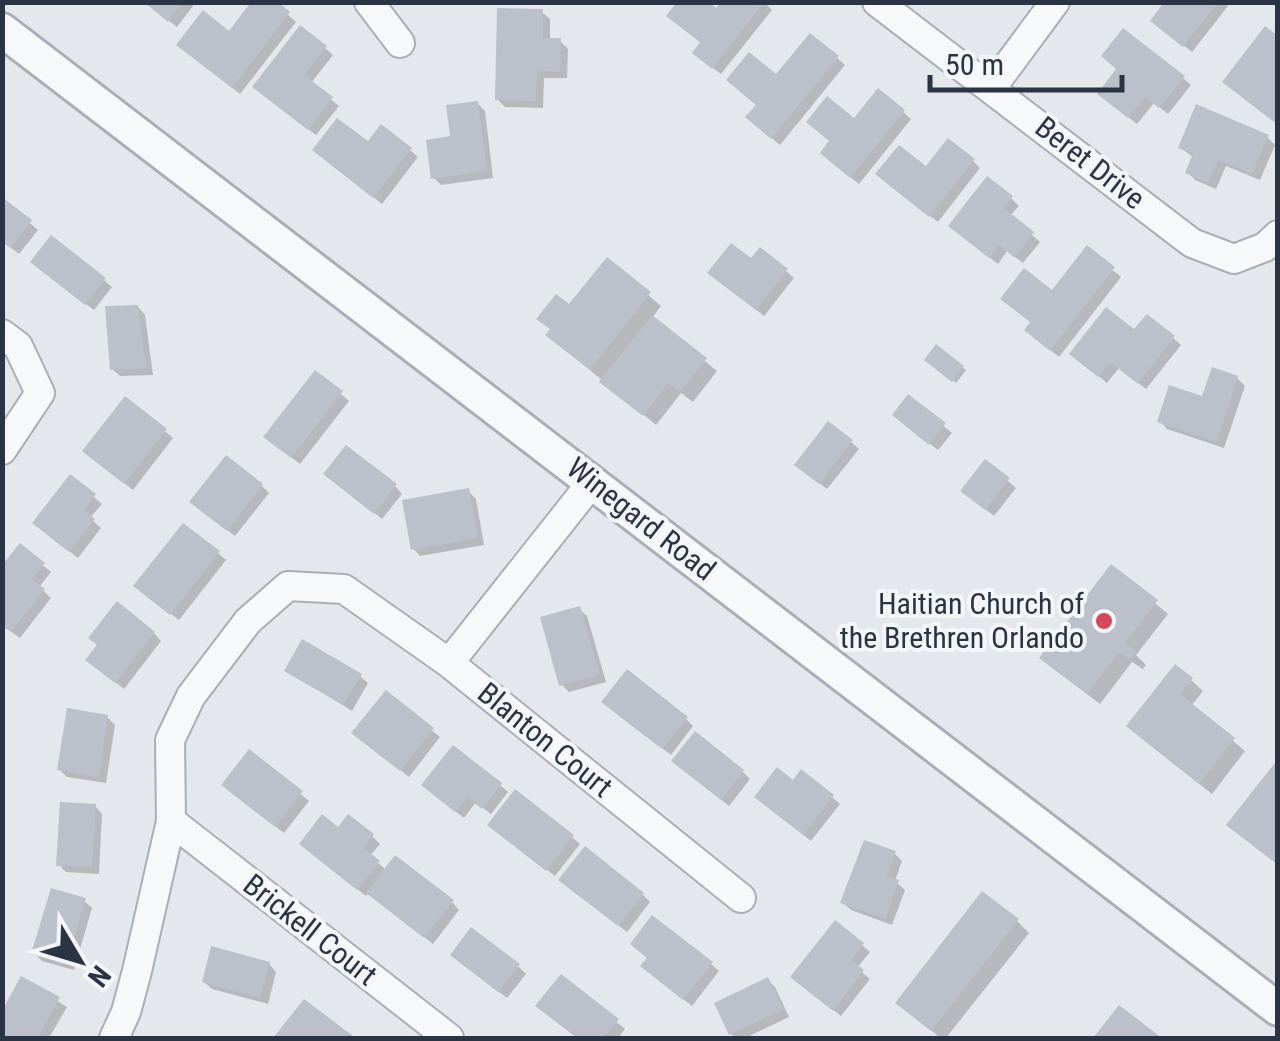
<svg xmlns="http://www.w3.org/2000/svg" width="1280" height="1041" viewBox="0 0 1280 1041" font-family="'Roboto Condensed',sans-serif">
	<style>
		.shadow { fill: #0003 }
		.building { fill: #bbc0ca }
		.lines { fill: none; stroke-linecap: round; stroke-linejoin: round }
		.minor-casing { stroke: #a9aeb7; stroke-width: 32 }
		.tertiary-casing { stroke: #a9aeb7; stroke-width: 38 }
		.minor { stroke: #f7f8fa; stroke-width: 28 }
		.tertiary { stroke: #f7f8fa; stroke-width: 32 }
		.poi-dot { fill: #d1495b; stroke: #f4f6f9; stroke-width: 4 }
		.labels { text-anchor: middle; stroke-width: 8; stroke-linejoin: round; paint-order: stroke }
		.street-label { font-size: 30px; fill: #2b3445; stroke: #f4f6f9 }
		.poi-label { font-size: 30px; fill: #2b3445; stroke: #f4f6f9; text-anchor: end }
	</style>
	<rect width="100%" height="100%" fill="#e4e7ec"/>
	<path class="shadow" d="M145 2H196L177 27Z
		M274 2 296 22 240 94 187 52 230 34Z
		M724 2H764L772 10 721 74 702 60 717 12Z
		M1167 2H1225L1228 6 1192 52 1161 28Z
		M542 12 550 19V41H560L568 49 567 78H544L543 108 505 107 497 99Z
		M325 48 333 55 311 83 339 106 316 135 263 94Z
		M837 58 845 65 780 145 756 125 777 78Z
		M1183 78 1191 85 1168 114 1154 103 1137 124 1108 101Z
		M879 91 911 119 859 184 830 161Z
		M477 103 485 111 493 178 441 185 433 177 453 139Z
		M1267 137 1275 145 1260 180 1226 166 1216 189 1195 180 1188 172 1194 158 1181 148Z
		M368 145 410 150 418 157 382 204 322 157Z
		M973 161 980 168 938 222 886 182Z
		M1011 198 1019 206 1010 216 1040 242 1023 263 1007 251 998 264 958 233Z
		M2 200 38 230 19 254 2 241Z
		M1087 249 1121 277 1059 357 1035 338 1053 293Z
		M607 260 661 306 652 318 717 371 693 402 681 393 656 425 561 346 569 308Z
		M752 262 786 271 794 278 764 316 718 280Z
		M40 269 104 280 112 287 94 310Z
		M138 307 145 315 153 375 120 376 112 369Z
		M1135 333 1173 338 1181 345 1146 389 1119 368 1107 383 1080 361Z
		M937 347 966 370 956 383 927 359Z
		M316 373 349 401 300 464 274 444Z
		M1237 378 1245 386 1224 448 1167 429 1160 421Z
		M909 397 952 433 938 450 902 422Z
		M126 400 173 438 133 490 93 458Z
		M851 442 859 449 827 489 805 472Z
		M986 462 1016 488 994 516 971 498Z
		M71 477 102 504 90 518 101 528 78 558 42 530Z
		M334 481 395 486 402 494 382 519Z
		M262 486 269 493 235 536 200 509Z
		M468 491 476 499 484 545 420 556 413 548Z
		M20 547 51 572 39 587 51 598 20 638 2 625Z
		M218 553 226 560 179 620 144 594Z
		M1111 567 1168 614 1136 655 1146 665 1143 669 1132 662 1100 704 1054 669Z
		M579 609 587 616 606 682 569 692 562 685Z
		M154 633 161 641 124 689 96 667Z
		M287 670 360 676 368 683 352 711Z
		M1191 680 1203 691 1191 706 1245 751 1212 794 1141 738Z
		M386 693 440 737 409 777 362 740Z
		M612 709 686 719 693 726 671 755Z
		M107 717 115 725 106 783 67 777 60 770Z
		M249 752 309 801 284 833 231 792Z
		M682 768 743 772 750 779 729 806Z
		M793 783 832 797 840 804 811 841 765 804Z
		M500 785 508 792 491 814 476 802 464 818 432 793Z
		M95 806 102 814 99 874 66 872 59 865Z
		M339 830 372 836 380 844 370 856 386 870 452 902 459 910 433 944 369 892 366 896 309 851Z
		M498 832 572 837 580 844 555 876Z
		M894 853 902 861 895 881 905 890 892 925 851 910 843 903Z
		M569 887 643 895 650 902 627 932Z
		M84 901 92 908 74 970 42 961 34 953Z
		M1017 921 1029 933 946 1038H941L910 1014Z
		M862 945 870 952 857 968 870 979 841 1016 801 985Z
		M650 959 711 964 719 971 692 1006 651 974Z
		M460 962 518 966 526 974 507 998Z
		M269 964 276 972 268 1004 212 989 204 982Z
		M561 977 625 1029 618 1038H578L546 1013Z
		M22 979 67 1007 49 1038 2 1037V1016Z
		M768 980 775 987 789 1017 745 1038H736L731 1034Z"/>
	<path class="building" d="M144 2H183L168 22Z
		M251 2H278L290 12 232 88 176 45 203 10 229 31Z
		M677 2H709L716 8 721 2H764L712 69 692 53 700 42 666 16Z
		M1164 2H1218L1183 47 1150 21Z
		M497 8 543 9V38H561L560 72 537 71 536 101 495 100Z
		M300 25 327 46 304 75 333 97 308 130 252 87Z
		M1265 26 1278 36V125L1222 82Z
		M1123 28 1185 76 1159 108 1145 97 1128 118 1097 94 1116 69 1101 56Z
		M810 33 839 56 771 139 745 117 756 105 726 80 749 52 776 74Z
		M878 88 905 110 850 178 820 153 829 141 806 122 827 96 854 118Z
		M478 101 487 171 431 179 426 140 450 136 446 105Z
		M1196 104 1269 135 1252 174 1218 160 1208 183 1185 173 1193 154 1178 148Z
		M337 118 368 141 381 124 412 148 373 198 312 150Z
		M948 138 975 159 929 217 875 174 899 145 926 166Z
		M987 176 1013 196 1004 208 1034 232 1015 258 999 245 989 258 948 226Z
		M2 197 32 220 11 248 2 242Z
		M51 235 106 278 85 305 30 262Z
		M731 243 751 258 760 247 788 269 756 310 707 273Z
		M1087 245 1115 267 1050 351 1024 330 1030 322 1000 299 1024 268 1052 290Z
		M607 257 651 292 590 370 545 335 550 329 536 319 556 294 569 304Z
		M138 305 146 368 110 370 105 306Z
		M1106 307 1134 329 1147 314 1175 336 1138 384 1110 362 1098 377 1069 354Z
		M652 315 707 358 680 392 668 383 643 416 599 382Z
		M936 344 964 366 952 382 924 360Z
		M1212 367 1238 376 1217 442 1157 422 1169 385 1202 396Z
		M315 370 343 391 291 458 263 437Z
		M908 394 946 423 929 445 892 415Z
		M125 396 167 429 124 484 82 451Z
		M828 421 853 440 819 484 794 465Z
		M346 445 397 484 374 514 323 474Z
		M226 455 263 484 227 531 189 502Z
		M985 459 1010 478 985 510 960 491Z
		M70 474 96 494 84 510 95 519 69 552 32 523Z
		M469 488 478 538 411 550 402 500Z
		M183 523 220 551 170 615 133 586Z
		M20 543 45 563 32 579 45 589 11 632 2 626V565Z
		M1111 564 1158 600 1125 643 1136 651 1130 659 1119 652 1087 694 1039 658Z
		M117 601 155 632 115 683 85 660 97 645 88 638Z
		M580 606 600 675 559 686 540 617Z
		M302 639 362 674 343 705 284 671Z
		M1175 664 1193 678 1180 694 1235 738 1199 784 1126 726Z
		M627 669 688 717 662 749 601 702Z
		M386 690 434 728 400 771 351 733Z
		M67 708 108 715 99 777 57 770Z
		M695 731 744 770 721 800 671 761Z
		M453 745 502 783 482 809 467 797 455 812 421 785Z
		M249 749 303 791 275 827 221 785Z
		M1278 759V865L1226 825Z
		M777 767 793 780 801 769 834 795 803 835 754 797Z
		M515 789 574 835 546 871 487 825Z
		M60 802 96 804 92 867 56 866Z
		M322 814 338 827 348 814 374 834 364 848 380 861 357 890 299 844Z
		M864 840 896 851 887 876 899 880 885 919 840 903Z
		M585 846 644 893 618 926 558 880Z
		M395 855 454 900 424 938 366 893Z
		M51 888 86 898 66 964 31 954Z
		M982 891 1019 919 931 1031 895 1003Z
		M652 915 713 962 683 1000 640 966 647 958 630 944Z
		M835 920 864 943 851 960 864 970 833 1011 790 977Z
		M471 927 520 964 498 992 450 955Z
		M211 946 270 962 260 998 202 982Z
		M561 974 619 1019 604 1038H577L535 1006Z
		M21 976 60 997 38 1038 2 1036V1011Z
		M768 977 784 1009 729 1035 714 1003Z
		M304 999 353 1036 351 1038H273Z
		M1119 1005 1162 1038H1093Z"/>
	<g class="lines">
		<defs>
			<path id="minor" d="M369 2 400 43
				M877 2 1192 243 1234 259 1265 247 1278 235
				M992 87 1055 2
				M2 334 18 346 40 393 2 450
				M449 663 593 481
				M171 821 449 1038
				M114 1038 126 1012 137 971 171 821 170 740 191 696 248 621 288 586 344 589 449 663 741 898"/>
			<path id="tertiary" d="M2 30 1278 1009"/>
		</defs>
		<use href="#minor" class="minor-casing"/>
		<use href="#tertiary" class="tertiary-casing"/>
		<use href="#minor" class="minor"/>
		<use href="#tertiary" class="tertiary"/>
	</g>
	<circle class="poi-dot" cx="1104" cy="621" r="10"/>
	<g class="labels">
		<g class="street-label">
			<text transform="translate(1090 163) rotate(38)" y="10">Beret Drive</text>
			<text transform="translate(641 519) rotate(38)" y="10">Winegard Road</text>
			<text transform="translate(545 740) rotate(39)" y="10">Blanton Court</text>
			<text transform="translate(310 930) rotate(38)" y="10">Brickell Court</text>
		</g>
		<g class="poi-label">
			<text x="1084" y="614">Haitian Church of<tspan x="1084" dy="34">the Brethren Orlando</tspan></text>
		</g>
	</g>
	<rect width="1280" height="1041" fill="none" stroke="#2b3445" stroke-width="10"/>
	<g transform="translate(80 961) rotate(128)" stroke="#f4f6f9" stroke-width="8" paint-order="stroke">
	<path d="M0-8L18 38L0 25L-18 38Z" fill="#2b3445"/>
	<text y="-15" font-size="28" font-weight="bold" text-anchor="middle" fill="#2b3445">N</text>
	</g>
	<path d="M930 75v15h192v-15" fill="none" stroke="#2b3445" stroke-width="5"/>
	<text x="945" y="75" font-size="30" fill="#2b3445" stroke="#f4f6f9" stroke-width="8" paint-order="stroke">50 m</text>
</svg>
